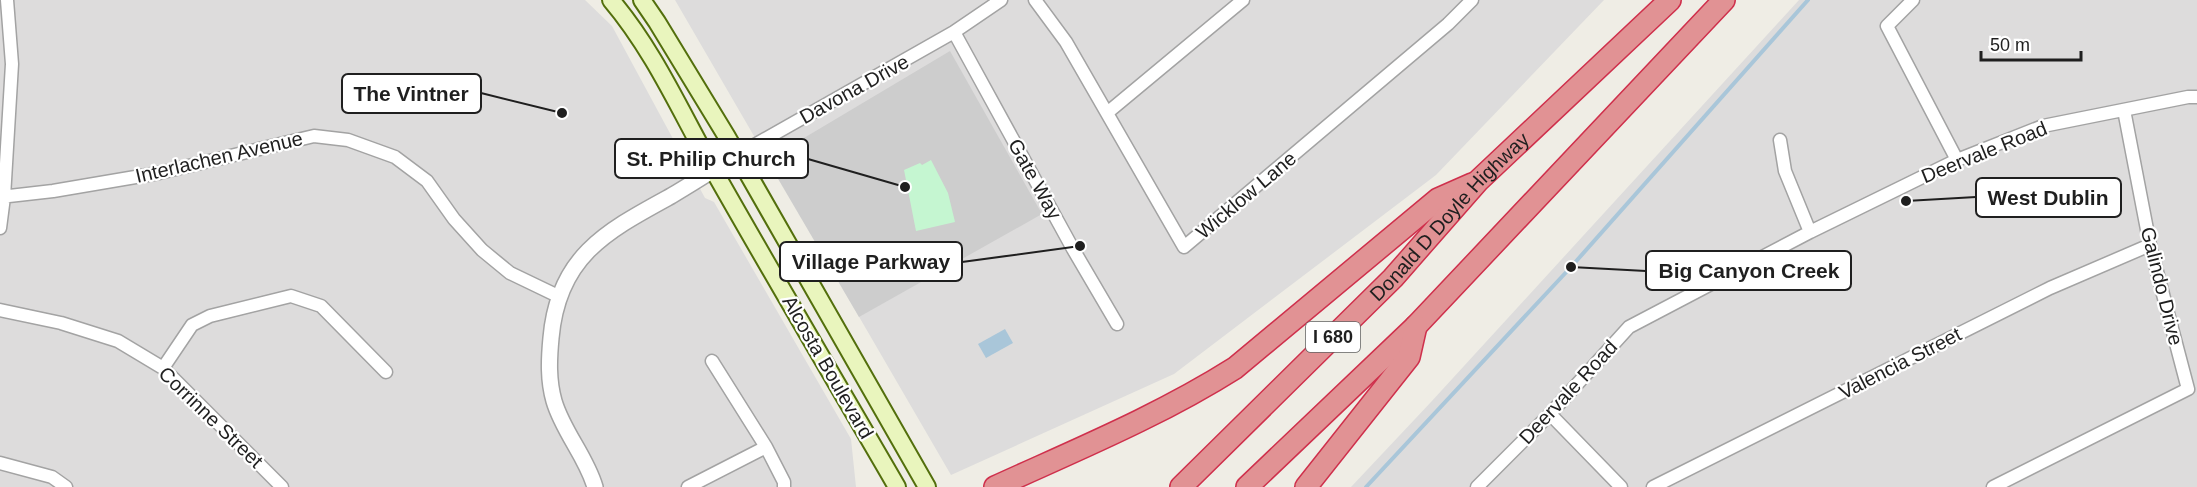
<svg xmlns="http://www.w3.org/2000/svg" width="2197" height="487" viewBox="0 0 2197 487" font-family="Arial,sans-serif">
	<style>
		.residential { fill: #dddcdc }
		.religious { fill: #cdcdcd }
		.park { fill: #c5f6d1 }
		.water { fill: #a9c6d9 }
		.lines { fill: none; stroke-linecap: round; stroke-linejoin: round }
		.stream { stroke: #a9c6d9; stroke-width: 4 }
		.minor-casing { stroke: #a3a3a3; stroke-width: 15 }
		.tertiary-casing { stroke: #a3a3a3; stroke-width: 18 }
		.secondary-casing { stroke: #536f0c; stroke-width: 20 }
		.motorway-casing { stroke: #cf304c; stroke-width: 24 }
		.minor { stroke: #fff; stroke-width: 12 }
		.tertiary { stroke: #fff; stroke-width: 15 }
		.secondary { stroke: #e9f5bd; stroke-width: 16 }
		.motorway { stroke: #e19294; stroke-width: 21 }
		.labels { text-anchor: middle; stroke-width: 4.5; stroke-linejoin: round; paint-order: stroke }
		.shield { fill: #fff; stroke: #626262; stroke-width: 1.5 }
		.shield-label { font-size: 18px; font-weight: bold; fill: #1f1f1f }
		.street-label { font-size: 20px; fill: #1f1f1f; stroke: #fff }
		.leader { fill: none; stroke: #1f1f1f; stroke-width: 2 }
		.callout-dot { fill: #1f1f1f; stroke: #fff; stroke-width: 2 }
		.callout { fill: #fff; stroke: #1f1f1f; stroke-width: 2 }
		.callout-label { font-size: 21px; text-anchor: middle; font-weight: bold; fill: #1f1f1f }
	</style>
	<rect width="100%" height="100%" fill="#efede5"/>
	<path class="residential" d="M0 0H585L612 26 705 198 714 202 851 439 856 487H0Z
		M675 0H1604L1436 175 1174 374 951 475Z
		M1799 0H2197V487H1351L1431 402Z"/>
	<path class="religious" d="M950 51 1042 214 859 317 767 160Z"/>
	<path class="park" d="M931 160 948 193 955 222 916 231 904 170 920 163 922 165Z"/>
	<path class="water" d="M1005 329 1013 343 986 358 978 344Z"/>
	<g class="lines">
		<path class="stream" d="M1366 487 1571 267 1808 0"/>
		<defs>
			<path id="minor" d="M1035 0 1066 42 1184 247 1448 24 1472 0
				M1913 0 1887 26 1957 160
				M954 32 1073 249 1117 324
				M1107 113 1243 0
				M1780 140 1785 171 1810 232
				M737 155 954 32 1001 0
				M0 197 53 191 159 173 314 136 348 140 395 157 427 181 454 219 482 250 510 273 560 297
				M0 228 4 197 12 64 7 0
				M0 310 61 323 118 341 163 368 282 487
				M712 361 766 447 784 482V487
				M163 368 192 325 210 316 291 296 321 306 386 372
				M1550 414 1621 487
				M0 463 52 477 66 487
				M688 487 766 447
				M1477 487 1550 414 1629 327 1810 232 1957 160 2043 126 2188 97H2197
				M1653 487 2050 288 2150 245
				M1993 487 2188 389 2150 245 2124 110"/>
			<path id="tertiary" d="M595 487C586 456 563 432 554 401 548 380 549 359 551 338 558 256 607 231 671 196 693 183 715 169 737 155"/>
			<path id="secondary" d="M611 0C655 52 681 113 714 171 774 277 836 382 897 487
				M642 0 657 22 727 137 927 487"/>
			<g id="motorway">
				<path d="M995 487C1076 450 1159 416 1235 368L1438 199 1472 184"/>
				<path id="s1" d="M1181 487 1393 278 1478 181 1670 0"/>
				<path d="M1247 487 1416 326 1724 0"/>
				<path d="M1306 487 1409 357 1416 326"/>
			</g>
		</defs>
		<use href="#minor" class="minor-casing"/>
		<use href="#tertiary" class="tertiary-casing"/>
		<use href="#secondary" class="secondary-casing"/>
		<use href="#motorway" class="motorway-casing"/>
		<use href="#minor" class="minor"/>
		<use href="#tertiary" class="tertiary"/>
		<use href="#secondary" class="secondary"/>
		<use href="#motorway" class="motorway"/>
	</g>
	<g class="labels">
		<rect class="shield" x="1306" y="322" width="54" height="30" rx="4.5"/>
		<g class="shield-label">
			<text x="1333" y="343">I 680</text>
		</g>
		<g class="street-label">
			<text transform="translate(854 89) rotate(-29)" y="7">Davona Drive</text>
			<text transform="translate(1984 152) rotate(-22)" y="7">Deervale Road</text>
			<text transform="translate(219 157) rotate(-13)" y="7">Interlachen Avenue</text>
			<text transform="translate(1035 179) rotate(61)" y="7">Gate Way</text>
			<text transform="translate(1246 195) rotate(-40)" y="7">Wicklow Lane</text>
			<text dy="7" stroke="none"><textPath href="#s1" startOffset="381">Donald D Doyle Highway</textPath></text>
			<text transform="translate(2162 286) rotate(76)" y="7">Galindo Drive</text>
			<text transform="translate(1900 363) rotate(-27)" y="7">Valencia Street</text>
			<text transform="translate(828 367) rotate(60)" y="7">Alcosta Boulevard</text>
			<text transform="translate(1568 392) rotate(-47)" y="7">Deervale Road</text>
			<text transform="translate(211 417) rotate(44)" y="7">Corrinne Street</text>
		</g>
	</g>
	<path class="leader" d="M562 113L481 93M905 187L808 159M1906 201L1976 197M1080 246L962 262M1571 267L1646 271"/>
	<g class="callout-dot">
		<circle cx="562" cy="113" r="6"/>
		<circle cx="905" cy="187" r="6"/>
		<circle cx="1906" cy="201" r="6"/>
		<circle cx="1080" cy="246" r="6"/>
		<circle cx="1571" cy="267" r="6"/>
	</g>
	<g class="callout">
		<rect x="342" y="74" width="139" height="39" rx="6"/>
		<rect x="615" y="139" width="193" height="39" rx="6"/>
		<rect x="1976" y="178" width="145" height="39" rx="6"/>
		<rect x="780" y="242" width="182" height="39" rx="6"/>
		<rect x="1646" y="251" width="205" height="39" rx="6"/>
	</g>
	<g class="callout-label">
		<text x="411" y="101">The Vintner</text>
		<text x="711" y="166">St. Philip Church</text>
		<text x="2048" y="205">West Dublin</text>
		<text x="871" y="269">Village Parkway</text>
		<text x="1749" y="278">Big Canyon Creek</text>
	</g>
	<path d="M1981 51v9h100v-9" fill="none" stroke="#1f1f1f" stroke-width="3"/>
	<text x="1990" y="51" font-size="18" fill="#1f1f1f" stroke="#ffffff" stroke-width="4.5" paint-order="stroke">50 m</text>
</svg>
